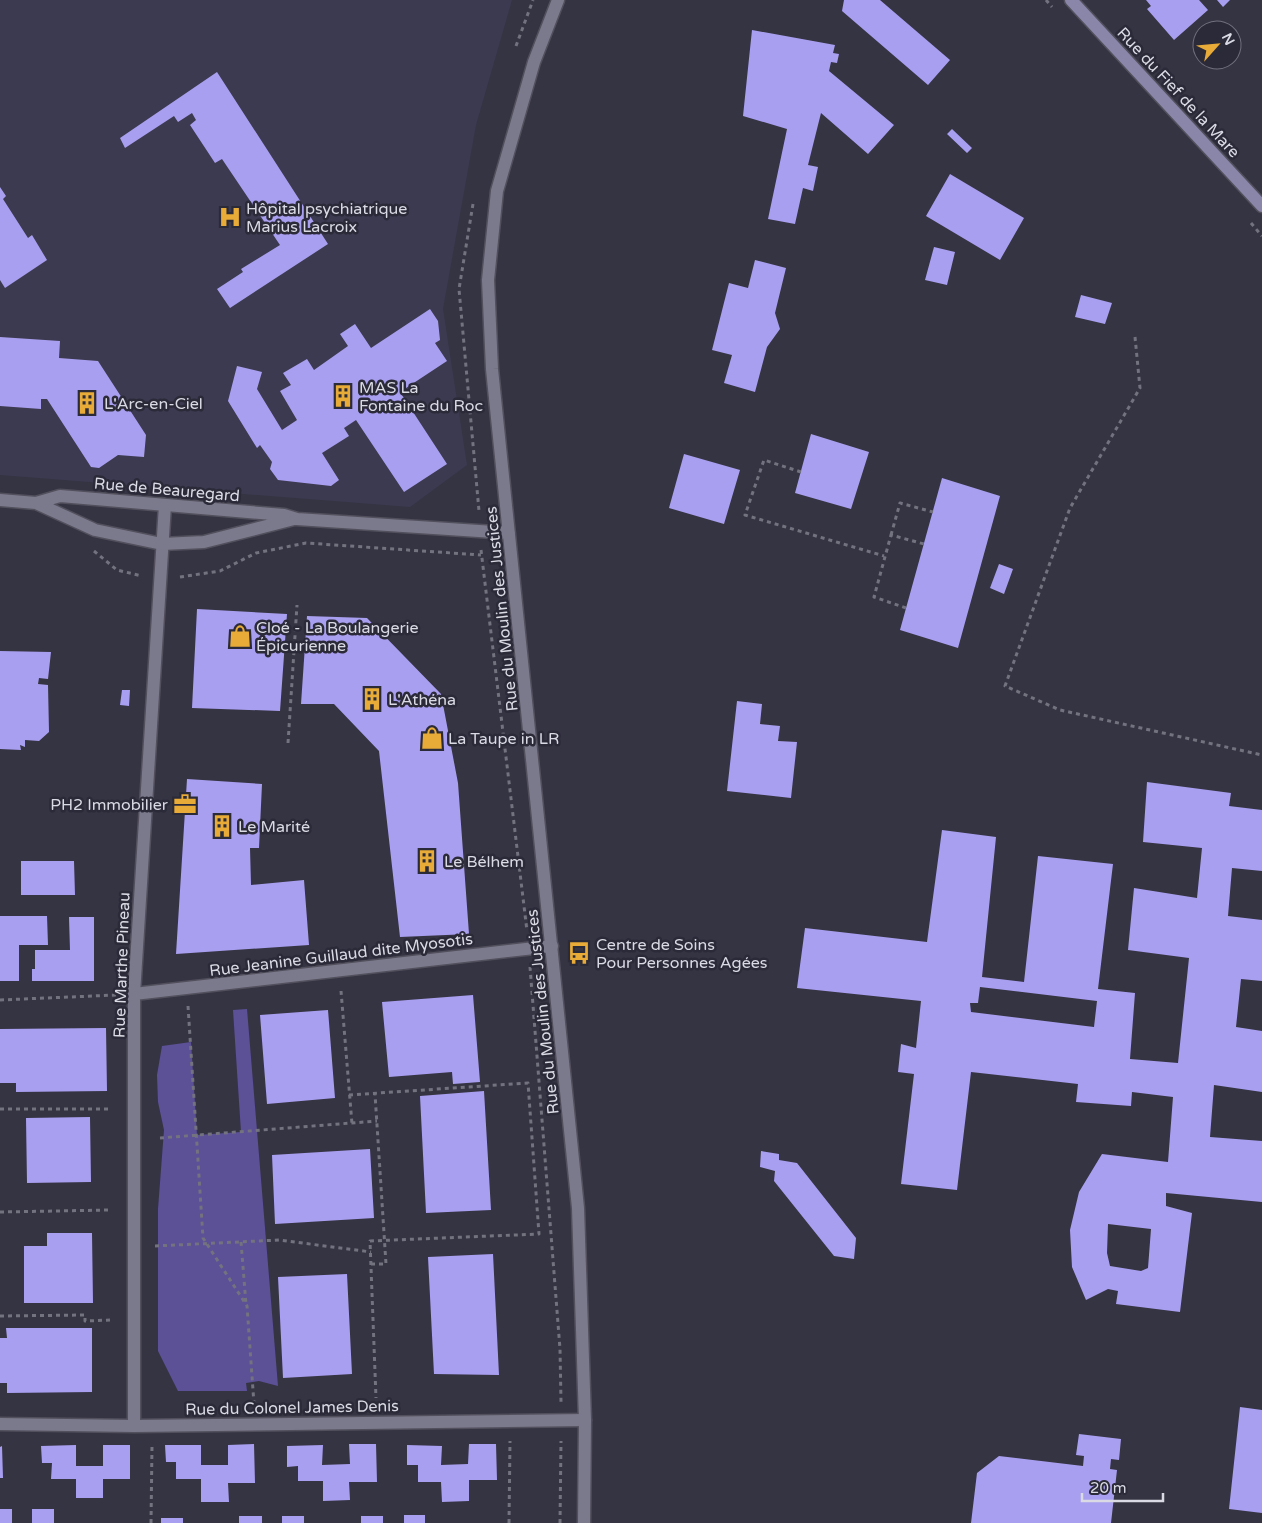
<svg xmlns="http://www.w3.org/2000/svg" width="1262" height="1523" viewBox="0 0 1262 1523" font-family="'Varela Round',sans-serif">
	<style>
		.built { fill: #3c3a50 }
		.green { fill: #5c5097 }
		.building { fill: #a99ff0; fill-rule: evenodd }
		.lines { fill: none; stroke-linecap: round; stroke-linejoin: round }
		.minor-casing { stroke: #52505d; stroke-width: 15 }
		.tertiary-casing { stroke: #52505d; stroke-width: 15 }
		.secondary-casing { stroke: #52505d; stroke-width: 15 }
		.path { stroke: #73727f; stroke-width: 3; stroke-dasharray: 4 4; stroke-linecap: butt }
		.minor { stroke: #7b7a8c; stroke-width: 12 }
		.tertiary { stroke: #7b7a8c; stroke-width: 12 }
		.secondary { stroke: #8986a9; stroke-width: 12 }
		.labels { text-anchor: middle; stroke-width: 5; stroke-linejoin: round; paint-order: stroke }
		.street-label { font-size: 16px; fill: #dadae4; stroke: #2b2a39 }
		.poi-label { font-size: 16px; fill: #dadae4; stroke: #2b2a39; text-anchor: start }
	</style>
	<rect width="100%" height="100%" fill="#353443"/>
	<path class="built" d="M0 0H512L476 125 443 309 467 465 410 507 0 475Z"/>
	<path class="green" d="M247 1009 278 1386 259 1381 246 1383 247 1391H178L158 1351V1209L164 1130 158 1102 157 1075 162 1046 191 1042 197 1135 241 1132 233 1010Z"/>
	<path class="building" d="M844 0H880L950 60 928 85 842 11Z
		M1146 0H1199L1208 10 1174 40 1147 9 1151 6Z
		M1217 0H1230L1223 7Z
		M752 30 835 45 833 53 839 54 837 63 831 62 829 71 894 125 868 154 821 113 808 165 818 167 813 191 803 188 795 224 768 219 787 129 743 116Z
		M217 72 328 244 230 308 217 289 243 272 241 269 280 245 222 159 215 163 190 125 196 120 192 113 178 122 174 116 125 148 120 138Z
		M952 129 972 148 967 153 947 134Z
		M950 174 1024 218 1000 260 926 216Z
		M0 187 6 196 3 199 28 238 32 235 47 260 5 288 0 280Z
		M934 247 955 252 947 285 925 280Z
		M755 260 786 268 775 313 780 329 767 347 755 392 724 383 732 355 712 350 729 283 748 288Z
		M1081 295 1112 303 1105 324 1075 317Z
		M430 309 438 321 440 340 435 343 447 361 400 392 447 464 404 492 356 420 344 428 349 436 322 453 339 480 331 486 278 480 270 469 272 462 260 445 257 448 228 401 237 366 262 372 257 389 282 430 297 420 280 391 291 385 283 373 307 359 314 370 348 346 340 334 355 324 371 348Z
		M0 337 60 341 59 358 98 361 146 435 144 457 118 455 99 468 91 467 47 399H41V409L0 406Z
		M811 434 869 452 851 509 795 493Z
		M684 454 740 470 724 524 669 508Z
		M942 478 1000 496 958 648 900 630Z
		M999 564 1013 569 1004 594 990 588Z
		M197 609 287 614 280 711 192 708Z
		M307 616 367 618 441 694 458 783 469 934 400 937 379 751 334 704H301Z
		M0 651 51 652 48 679 39 678 38 684 48 685 49 732 39 741 25 740V747L20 745 21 750 0 749Z
		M122 690H130L129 706 120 705Z
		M737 701 762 704 760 724 780 726 778 741 797 742 791 798 727 791Z
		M187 779 262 784 259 848H250L251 885 304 880 309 945 176 954Z
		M1147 782 1231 793 1229 806 1262 810V871L1232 868 1228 916 1262 920V981L1241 979 1236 1027 1262 1031V1092L1214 1085 1210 1137 1262 1141V1202L1166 1193V1206L1192 1213 1180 1312 1116 1304 1118 1291 1108 1289 1086 1300 1072 1267 1070 1230 1079 1192 1102 1154 1168 1162 1173 1097 1132 1092 1131 1106 1076 1102 1078 1084 971 1072 957 1190 901 1184 914 1074 898 1072 901 1044 916 1048 921 1001 797 988 805 928 927 942 942 830 996 837 982 977 1024 982 1038 856 1113 864 1098 989 1135 993 1130 1059 1178 1063 1189 958 1128 950 1134 888 1197 898 1202 848 1143 842ZM980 987 1097 1001 1094 1027 971 1012 970 1003H978ZM1108 1224 1151 1229 1148 1268 1141 1271 1110 1266 1107 1253Z
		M21 861H74L75 895H21Z
		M0 916H47L48 945H19V981H0Z
		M69 917H94V981H32V969H35V950H70Z
		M473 995 480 1082 453 1084 452 1072 389 1077 382 1002Z
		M328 1010 335 1098 267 1104 260 1015Z
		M106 1028 107 1091 16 1092V1083H0V1029Z
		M484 1091 491 1210 426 1213 420 1096Z
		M90 1117 91 1182 27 1183 26 1118Z
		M370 1149 374 1218 275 1224 272 1155Z
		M761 1151 779 1154V1160L797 1163 856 1238 854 1259 834 1256 774 1181 775 1171 760 1167Z
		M47 1233H92L93 1303H24V1246H47Z
		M493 1254 499 1375 434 1374 428 1257Z
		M347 1274 352 1374 283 1378 278 1277Z
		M6 1328H92V1392L7 1393V1383H0V1338H7Z
		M1240 1407 1262 1410V1513L1229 1509Z
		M1079 1434 1121 1439 1119 1460 1111 1459 1110 1469 1117 1470 1111 1523H971L977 1473 999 1456 1083 1466 1084 1456 1076 1455Z
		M254 1444 255 1483H228L229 1502H201V1479H176V1462H166L165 1445H201V1465H228V1445Z
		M349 1444H376L377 1482H349L350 1500 323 1501V1481H298V1466L287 1467V1446L323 1445 322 1465 350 1464Z
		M469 1444H496L497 1480H469V1501L442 1502 441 1482H418V1465H407V1445L442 1446 441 1465 468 1464Z
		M76 1445V1466H103V1445H130V1479H103V1498H76V1479H51L52 1463H42L41 1446Z
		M2 1446 3 1478H0V1447Z
		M0 1509H12V1523H0Z
		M32 1509H54V1523H32Z
		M404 1515H425V1523H404Z
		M239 1516H262V1523H239Z
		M282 1516H304V1523H282Z
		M361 1516H383V1523H361Z
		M161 1518H183V1523H161Z"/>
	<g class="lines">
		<defs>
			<path id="minor" d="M134 994 552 946
				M0 1424 134 1426 585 1420
				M134 1426V994L165 505"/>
			<path id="tertiary" d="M558 0 534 62 497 191 488 280 492 369 578 1208 585 1420 584 1523
				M0 500 36 503 95 530 162 544 204 542 294 519
				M36 503 60 496 284 515 297 519 509 533"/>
			<path id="secondary" d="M1071 0 1262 206"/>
		</defs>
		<use href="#minor" class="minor-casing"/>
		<use href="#tertiary" class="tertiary-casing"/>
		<use href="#secondary" class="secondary-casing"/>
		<path class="path" d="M1046 0 1052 7
			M516 46 533 0
			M473 204 459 289 479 511
			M1251 223 1262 236
			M1135 337 1140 388 1070 508 1005 686 1060 710 1262 755
			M801 472 764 460 745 515 884 556
			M891 535 900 503 933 512
			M481 550 527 931
			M94 551 117 570 142 576
			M180 577 220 571 256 553 306 543 481 555
			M906 608 874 597 891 535 924 544
			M288 743 297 605
			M530 967 560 1349 561 1402
			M341 991 352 1124
			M0 1000 116 995
			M188 1006 203 1238 247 1306 254 1404
			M349 1095 528 1083 539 1234 370 1241 376 1398
			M0 1109H110
			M160 1138 377 1121
			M0 1212 110 1210
			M241 1242 246 1304
			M155 1246 279 1240 371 1252
			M371 1264H386L375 1094
			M0 1316 85 1315V1321L110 1320
			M151 1523 152 1446
			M509 1523 510 1441
			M560 1523 561 1441"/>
		<use href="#minor" class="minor"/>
		<use href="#tertiary" class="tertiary"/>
		<use href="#secondary" class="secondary"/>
	</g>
	<defs>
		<symbol id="hospital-bare" viewBox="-9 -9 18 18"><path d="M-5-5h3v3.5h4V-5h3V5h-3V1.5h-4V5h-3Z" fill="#e8ab37" stroke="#2b2a39" stroke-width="2.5" paint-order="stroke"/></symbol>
		<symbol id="building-bare" viewBox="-9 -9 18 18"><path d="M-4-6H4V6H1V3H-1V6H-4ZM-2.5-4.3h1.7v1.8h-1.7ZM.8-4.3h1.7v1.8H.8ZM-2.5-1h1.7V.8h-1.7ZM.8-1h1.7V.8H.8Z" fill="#e8ab37" stroke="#2b2a39" stroke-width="2.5" paint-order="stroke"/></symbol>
		<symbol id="shop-bare" viewBox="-9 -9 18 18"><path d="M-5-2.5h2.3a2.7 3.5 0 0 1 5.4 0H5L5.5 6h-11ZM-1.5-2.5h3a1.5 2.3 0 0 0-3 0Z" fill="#e8ab37" stroke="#2b2a39" stroke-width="2.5" paint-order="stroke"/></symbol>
		<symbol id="office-bare" viewBox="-9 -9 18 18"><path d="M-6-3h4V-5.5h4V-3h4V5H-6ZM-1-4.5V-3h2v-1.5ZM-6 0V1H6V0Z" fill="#e8ab37" stroke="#2b2a39" stroke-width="2.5" paint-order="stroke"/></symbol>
		<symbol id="bus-bare" viewBox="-9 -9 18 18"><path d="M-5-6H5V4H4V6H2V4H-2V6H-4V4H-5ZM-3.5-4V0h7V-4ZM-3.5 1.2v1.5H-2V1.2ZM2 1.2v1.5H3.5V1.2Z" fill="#e8ab37" stroke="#2b2a39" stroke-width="2.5" paint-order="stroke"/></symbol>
	</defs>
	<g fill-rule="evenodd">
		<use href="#hospital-bare" x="214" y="201" width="32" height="32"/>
		<use href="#building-bare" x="327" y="380" width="32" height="32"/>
		<use href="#building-bare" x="71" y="387" width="32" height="32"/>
		<use href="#shop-bare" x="224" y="620" width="32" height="32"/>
		<use href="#building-bare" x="356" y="683" width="32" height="32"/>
		<use href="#shop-bare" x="416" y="722" width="32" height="32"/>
		<use href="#office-bare" x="169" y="788" width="32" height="32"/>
		<use href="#building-bare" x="206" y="810" width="32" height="32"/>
		<use href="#building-bare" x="411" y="845" width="32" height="32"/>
		<use href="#bus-bare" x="563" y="937" width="32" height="32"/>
	</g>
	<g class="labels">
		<g class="street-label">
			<text transform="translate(1179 92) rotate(47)" y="6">Rue du Fief de la Mare</text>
			<text transform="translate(167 489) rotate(5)" y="6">Rue de Beauregard</text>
			<text transform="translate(501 609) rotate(-96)" y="6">Rue du Moulin des Justices</text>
			<text transform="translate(341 954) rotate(-7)" y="6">Rue Jeanine Guillaud dite Myosotis</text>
			<text transform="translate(121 965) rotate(-88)" y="6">Rue Marthe Pineau</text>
			<text transform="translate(542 1012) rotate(-96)" y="6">Rue du Moulin des Justices</text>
			<text transform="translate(292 1407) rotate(-1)" y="6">Rue du Colonel James Denis</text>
		</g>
		<g class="poi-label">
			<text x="246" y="214">Hôpital psychiatrique<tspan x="246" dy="18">Marius Lacroix</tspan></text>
			<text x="359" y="393">MAS La<tspan x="359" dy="18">Fontaine du Roc</tspan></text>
			<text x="104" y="409">L'Arc-en-Ciel</text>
			<text x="256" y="633">Cloé - La Boulangerie<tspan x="256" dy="18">Épicurienne</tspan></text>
			<text x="388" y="705">L'Athéna</text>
			<text x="448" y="744">La Taupe in LR</text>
			<text x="168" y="810" text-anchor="end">PH2 Immobilier</text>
			<text x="238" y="832">Le Marité</text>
			<text x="444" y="867">Le Bélhem</text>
			<text x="596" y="950">Centre de Soins<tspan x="596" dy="18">Pour Personnes Agées</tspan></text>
		</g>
	</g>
	<g transform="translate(1217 45) rotate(63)"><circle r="24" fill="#2b2a39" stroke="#71707d"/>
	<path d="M0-4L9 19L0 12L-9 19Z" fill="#e8ab37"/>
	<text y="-8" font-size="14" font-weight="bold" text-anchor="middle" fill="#dadae4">N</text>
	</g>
	<path d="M1082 1493v8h81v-8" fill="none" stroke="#dadae4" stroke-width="2.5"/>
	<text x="1090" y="1493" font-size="15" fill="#dadae4" stroke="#2b2a39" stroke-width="4" paint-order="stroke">20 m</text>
</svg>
